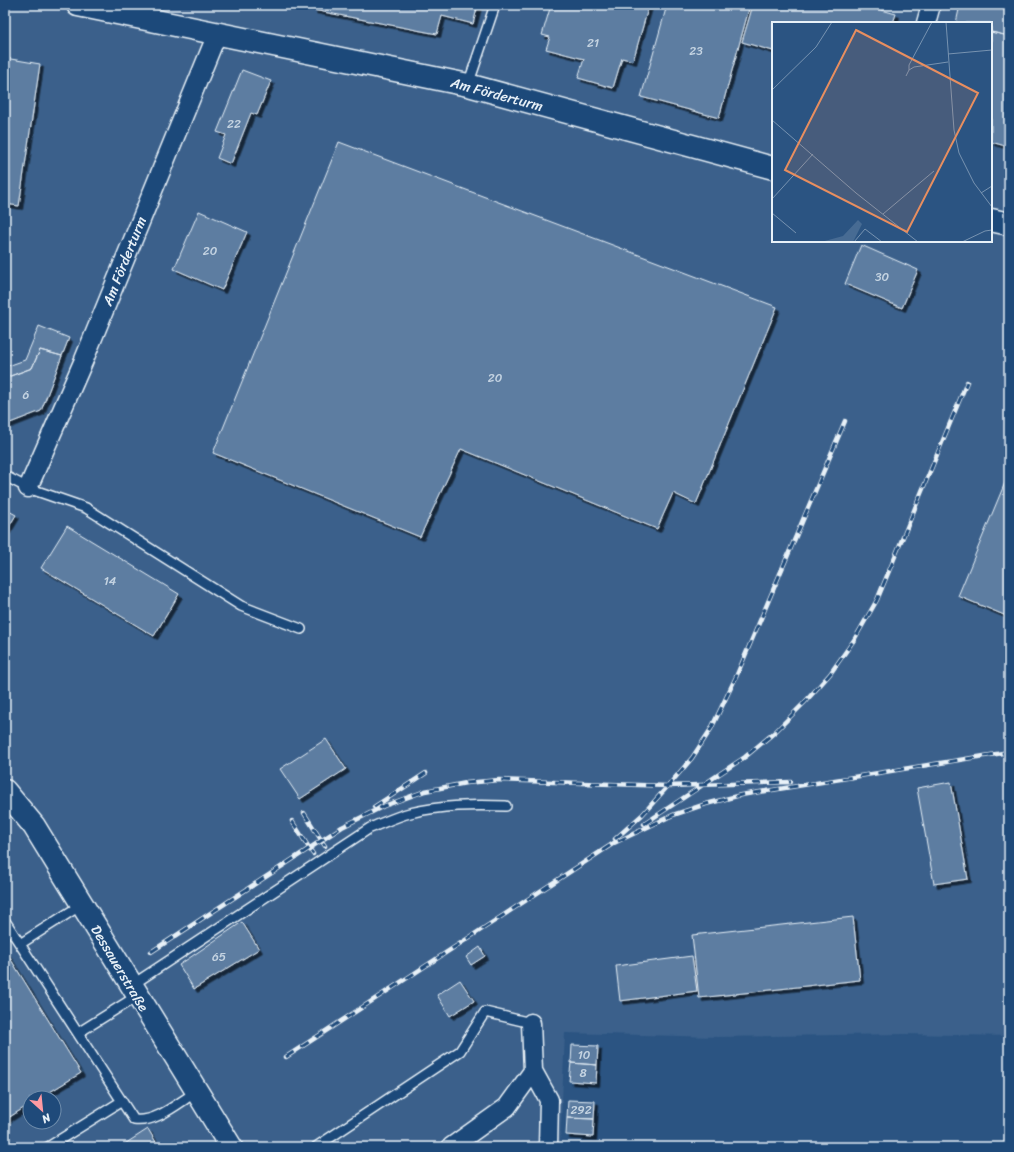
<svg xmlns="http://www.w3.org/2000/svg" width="1014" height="1152" viewBox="0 0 1014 1152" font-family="Sriracha,sans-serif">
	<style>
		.built { fill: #3a608b; fill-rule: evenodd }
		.building { fill: #5d7da1; stroke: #e8f1f8; filter: url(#shadow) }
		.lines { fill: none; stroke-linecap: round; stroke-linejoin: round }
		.service-casing { stroke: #e8f1f8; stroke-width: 12 }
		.minor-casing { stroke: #e8f1f8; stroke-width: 21 }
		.tertiary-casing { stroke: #e8f1f8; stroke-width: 25 }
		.service { stroke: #1f4a7a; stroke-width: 9 }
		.minor { stroke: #1f4a7a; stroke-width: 18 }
		.tertiary { stroke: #1f4a7a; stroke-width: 22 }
		.rail-casing { stroke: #e8f1f8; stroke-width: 4.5 }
		.rail { stroke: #1f4a7a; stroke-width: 3; stroke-dasharray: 9; stroke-linecap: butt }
		.labels { text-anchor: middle; stroke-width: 3.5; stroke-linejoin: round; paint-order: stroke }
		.number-label { font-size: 12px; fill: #c5d4e2 }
		.street-label { font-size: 14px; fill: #e8f1f8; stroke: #1f4a7a }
		.inset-road { fill: none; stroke: #7793b1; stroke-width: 1 }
		.view { fill: #e88e5f; fill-opacity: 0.15; stroke: #e88e5f; stroke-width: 2 }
		.inset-edge { fill: none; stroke: #e8f1f8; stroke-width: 2 }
	</style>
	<defs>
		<filter id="shadow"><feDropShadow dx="3.5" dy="3.5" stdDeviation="0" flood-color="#0009"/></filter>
	</defs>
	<rect width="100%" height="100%" fill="#2b5482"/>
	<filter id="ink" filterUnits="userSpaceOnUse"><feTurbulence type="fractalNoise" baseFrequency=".025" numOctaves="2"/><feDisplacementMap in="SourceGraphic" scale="8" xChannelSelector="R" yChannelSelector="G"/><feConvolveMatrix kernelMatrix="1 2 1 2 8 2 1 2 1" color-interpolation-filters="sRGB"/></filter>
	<g filter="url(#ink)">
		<path class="built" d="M5 5H1009V1036L904 1034 717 1037 565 1033 560 1147H5ZM773 23H991V241H773ZM30 1098H54V1122H30Z"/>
		<path class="building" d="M314 5H478L473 24 442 16 437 34 313 10Z
			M551 5H649L633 61 622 58 613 88 578 78 584 59 546 49 550 37 542 35Z
			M667 5H750L719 118 641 97Z
			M753 5H864L896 14 893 23H773V51L742 42Z
			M960 5H1009V36L991 32V23H956Z
			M991 32 1009 36V147L991 142Z
			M5 58 40 64 19 206 5 204Z
			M242 70 271 81 257 115 251 113 231 164 217 158 226 135 217 132Z
			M339 142 777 307 696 504 673 493 657 529 461 449 420 537 213 453Z
			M199 211 247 232 222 290 174 269Z
			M861 245 918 270 902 308 845 284Z
			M39 326 69 338 62 356 40 350 32 368 5 378V367L25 360Z
			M40 350 62 356 41 411 5 425V378L32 368Z
			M1009 473V617L958 596Z
			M5 509 16 515 5 533Z
			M67 526 179 594 154 636 41 568Z
			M326 739 346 769 300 799 280 769Z
			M951 782 968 879 934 884 917 788Z
			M853 917 860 980 699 998 692 935Z
			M242 922 259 949 194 989 179 965Z
			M480 947 485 956 471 965 466 957Z
			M5 950 81 1073 40 1098H30V1104L5 1120Z
			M692 956 697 991 620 1001 616 966Z
			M460 980 474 1001 450 1016 437 995Z
			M572 1045 598 1046 597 1065 571 1063Z
			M571 1063 597 1065 596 1083 569 1081Z
			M568 1100 595 1101 594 1119 567 1118Z
			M567 1118 594 1119 593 1137 566 1135Z
			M148 1129 159 1147H120Z"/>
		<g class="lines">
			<defs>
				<path id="service" d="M468 85 495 5
					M5 476 28 488 86 508 241 606 301 629
					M5 921 134 1120C156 1123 178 1103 196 1092
					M20 944 81 905
					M132 985 370 828C383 823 397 816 410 813 442 805 474 805 506 806
					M78 1033 137 996
					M48 1147 122 1101
					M316 1147 460 1051 485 1012 531 1023"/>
				<path id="minor" d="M926 23 931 5
					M28 488 83 362 217 34
					M533 1071 549 1100 548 1147
					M451 1147 507 1107 533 1071 531 1023"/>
				<path id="tertiary" d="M78 5 468 85 773 168
					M991 220 1009 224
					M5 791 34 826 231 1147"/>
			</defs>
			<use href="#service" class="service-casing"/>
			<use href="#minor" class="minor-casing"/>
			<use href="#tertiary" class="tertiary-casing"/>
			<use href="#service" class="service"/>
			<use href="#minor" class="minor"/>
			<use href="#tertiary" class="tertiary"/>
			<defs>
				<path id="rail" d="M374 807 426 773
					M304 813 325 846
					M292 821 313 854
					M644 824 745 757 775 732 804 703 830 674 854 640 877 600 967 382
					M615 839 642 815 668 786 692 758 711 729 736 677 845 421
					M151 952 342 827 384 806 425 791 466 783 499 780 668 786 791 782
					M286 1057 614 843 673 815 706 804 741 795 1009 752"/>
			</defs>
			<use href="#rail" class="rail-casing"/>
			<use href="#rail" class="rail"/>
		</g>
	</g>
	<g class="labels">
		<g class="number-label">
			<text x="593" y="47">21</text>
			<text x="696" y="55">23</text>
			<text x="234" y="128">22</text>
			<text x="210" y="255">20</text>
			<text x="882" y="281">30</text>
			<text x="495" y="382">20</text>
			<text x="26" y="399">6</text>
			<text x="110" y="585">14</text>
			<text x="219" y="961">65</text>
			<text x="584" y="1059">10</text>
			<text x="583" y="1077">8</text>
			<text x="581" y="1114">292</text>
		</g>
		<g class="street-label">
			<text transform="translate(497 94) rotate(15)" y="5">Am Förderturm</text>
			<text transform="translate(124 261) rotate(-68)" y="5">Am Förderturm</text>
			<text transform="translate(120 968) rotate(59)" y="5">Dessauerstraße</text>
		</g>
	</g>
	<g transform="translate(772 22)">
		<rect width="220" height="220" fill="#2b5482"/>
		<path d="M86 198 90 202 81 220H49L71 214Z" fill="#476b93"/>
		<path class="inset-road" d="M174 0 182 108 187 131 202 161 220 185M176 32 220 28M137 48V43L160 0M134 54 137 48 142 45 176 40M0 68 44 25 60 0M0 98 84 171 146 220M209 171 220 164M0 177 41 132M0 191 24 211M111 192 162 149M82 220 93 207 110 220M190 220 213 209 220 208"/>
		<path class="view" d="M84 8 206 71 135 210 13 148Z"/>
		<rect width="220" height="220" class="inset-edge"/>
	</g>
	<rect width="1014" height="1152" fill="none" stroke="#1f4a7a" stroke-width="20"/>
	<rect x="10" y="10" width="994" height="1132" fill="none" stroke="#e8f1f8" stroke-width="1.5" filter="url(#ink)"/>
	<g transform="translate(42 1110) rotate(153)"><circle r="19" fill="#1f4a7a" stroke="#6f8dac"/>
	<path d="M0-3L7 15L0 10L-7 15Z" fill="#ff9aa2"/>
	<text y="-6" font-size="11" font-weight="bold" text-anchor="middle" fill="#e8f1f8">N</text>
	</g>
</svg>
